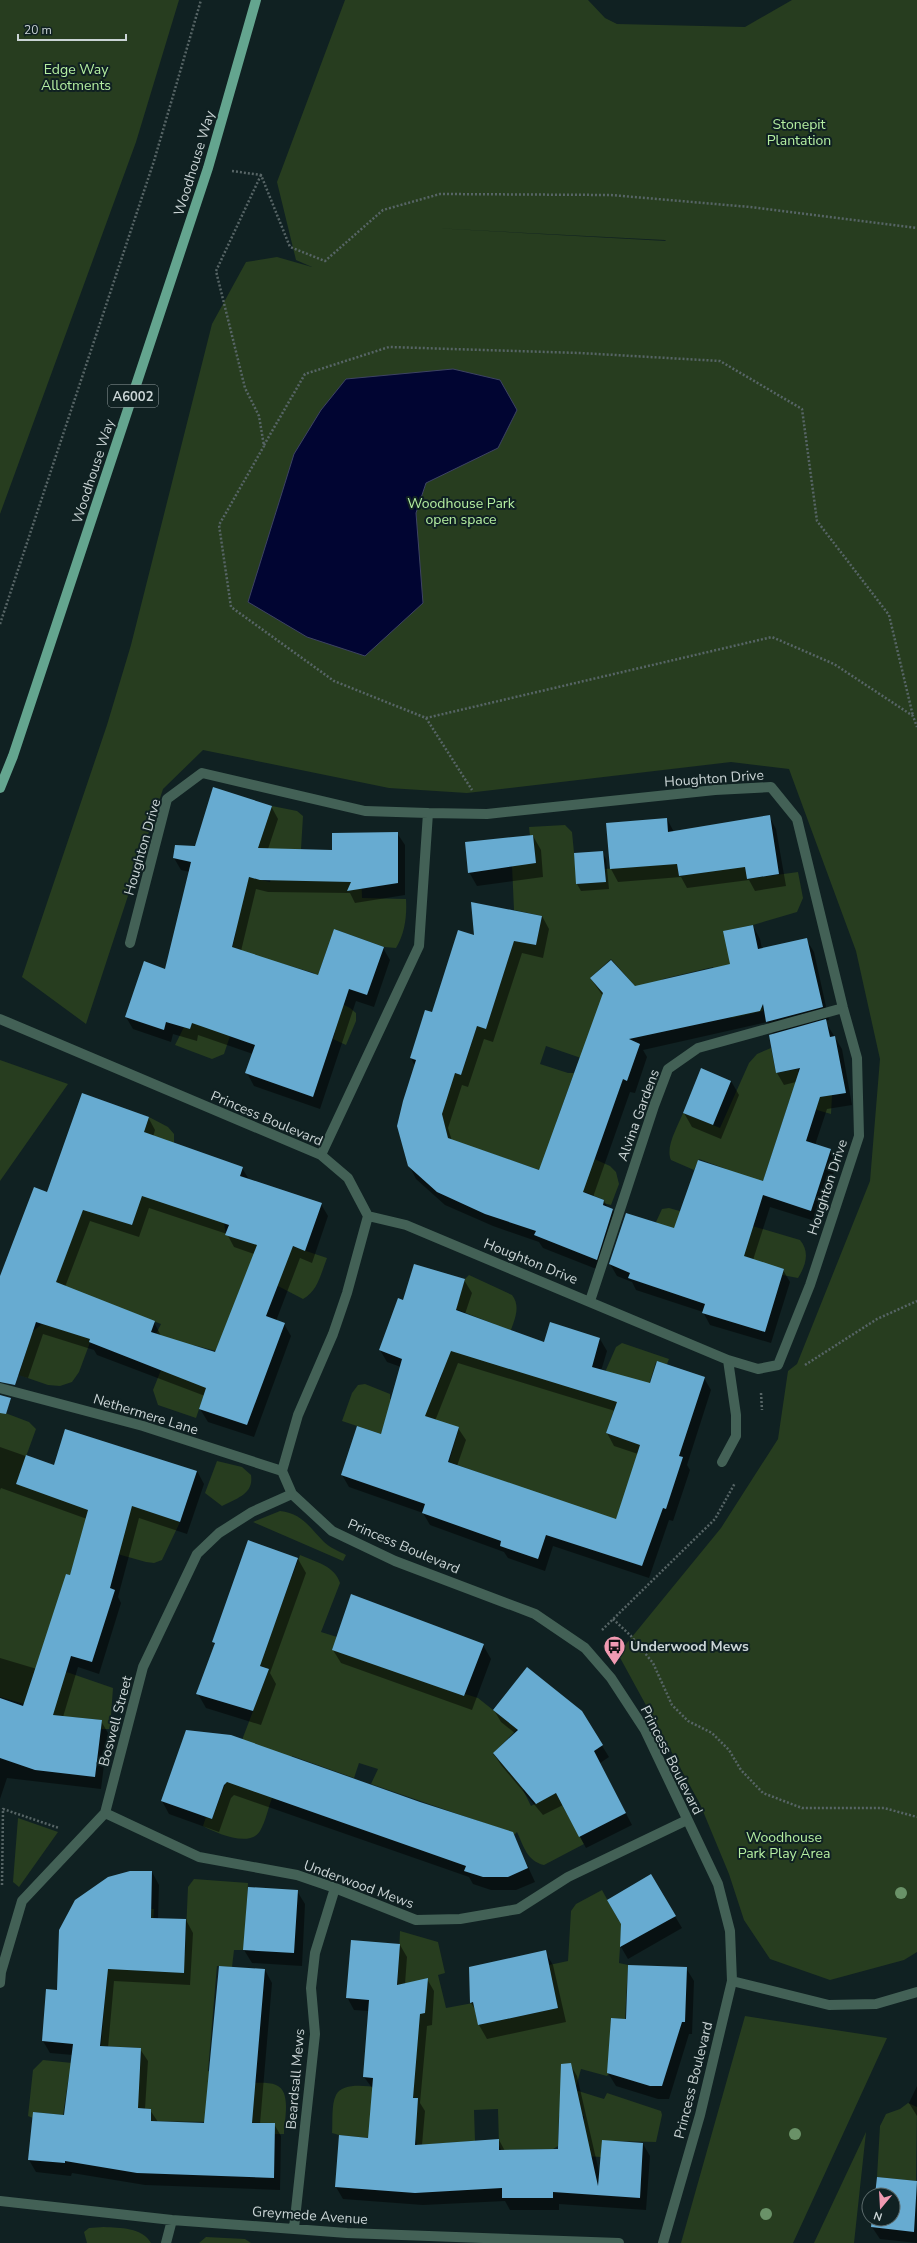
<svg xmlns="http://www.w3.org/2000/svg" width="917" height="2243" viewBox="0 0 917 2243" font-family="'Nunito Sans',sans-serif">
	<style>
		.green { fill: #273d1f; fill-rule: evenodd }
		.water { fill: #010532; stroke: #3d4363 }
		.shadow { fill: #0007; fill-rule: evenodd }
		.building { fill: #67abd1; fill-rule: evenodd }
		.lines { fill: none; stroke-linecap: round; stroke-linejoin: round }
		.path { stroke: #576566; stroke-width: 2.5; stroke-dasharray: 2 2; stroke-linecap: butt }
		.minor { stroke: #436156; stroke-width: 10 }
		.major { stroke: #64a58f; stroke-width: 10 }
		.tree { fill: #6a9268 }
		.labels { text-anchor: middle; stroke-width: 4; stroke-linejoin: round; paint-order: stroke }
		.shield { fill: #102122; stroke: #929e9f; stroke-width: 1 }
		.shield-label { font-size: 13px; font-weight: bold; fill: #cad4d5 }
		.park-label { font-size: 14px; fill: #b4eea1; stroke: #102122 }
		.street-label { font-size: 14px; fill: #cad4d5; stroke: #102122 }
		.poi-label { font-size: 14px; font-weight: bold; fill: #cad4d5; stroke: #102122; text-anchor: start }
	</style>
	<rect width="100%" height="100%" fill="#102122"/>
	<path class="green" d="M0 0H179L136 142 0 514Z
		M345 0H588L605 18 617 24 745 27 792 0H917V1952L904 1960 830 1980 770 1959 744 1920 729 1874 700 1804 618 1654 721 1528 778 1439 788 1371 797 1364 870 1181 880 1059 856 951 789 769 731 762 467 793 389 788 203 750 163 789 86 1024 22 977 107 725 131 645 212 324 246 262 277 257 312 267 296 260 277 182ZM433 228 665 240 666 241Z
		M272 806 297 811 303 816 301 849 361 870 362 898 406 899C407 916 405 933 396 948L384 947 334 929 317 978 314 973 280 963 342 1004 350 1008 356 1013V1021L346 1045 333 1039 335 1033 241 1003 224 1054 212 1059 175 1045 184 1027 190 1029C199 1000 219 978 231 950 240 931 236 895 236 874L270 882 274 865 240 857 265 825Z
		M565 825 572 832 577 884 606 882 605 869 671 864 677 862 679 876 706 872 742 852 747 879 798 872 803 898 797 912 753 925 724 931 757 981 763 1011 732 1018 725 1013 713 967 663 979 641 993 611 959 590 978 643 1036 595 1019 581 1058 546 1046 540 1064 568 1073H574L556 1123 592 1158 610 1166 616 1172 619 1184 611 1205 603 1203 604 1200 585 1192 578 1210 548 1173 481 1150 452 1154 442 1114 453 1073 461 1075 477 1026 486 1029 512 947 500 943 501 938 536 945 542 916 514 910 512 865 536 863 533 836H530L529 827Z
		M771 1048 776 1073 798 1069 804 1100 832 1095 831 1114 789 1102 759 1194 761 1201 730 1191 722 1217 800 1240C810 1252 806 1265 798 1278L782 1275 784 1269 696 1260 656 1222 662 1209 669 1208 683 1212 712 1209 726 1169 699 1159 694 1170 671 1160C665 1147 678 1126 683 1113L720 1128 749 1063 757 1054Z
		M0 1060 68 1084 0 1181Z
		M149 1117 168 1127 174 1134V1147L224 1223 226 1235 243 1241 246 1233 276 1241 327 1258C321 1273 318 1291 303 1299L278 1286 246 1274 216 1351 193 1345 211 1374 196 1418 158 1405 153 1390 173 1340 156 1334 161 1324 105 1302 79 1372 72 1382 60 1386 48 1385 19 1375 32 1332 42 1324 82 1336 52 1291 84 1206 104 1216 132 1225 146 1180 140 1141Z
		M469 1275 512 1295C522 1308 513 1322 509 1336L595 1395 616 1347 622 1343 669 1359 667 1364 656 1362 646 1394 616 1404 606 1433 634 1443H641L617 1522 449 1462 459 1427 417 1446 342 1421 352 1393 358 1385 365 1384 390 1394V1399L423 1409 429 1390H436L442 1375 450 1329 488 1342 494 1324 456 1309 465 1279Z
		M0 1411 29 1422 36 1429 16 1484 112 1499 180 1522 162 1560 154 1563 146 1562 89 1546 79 1578 66 1574 55 1668 113 1688 110 1729H100L101 1720 72 1717 47 1734 34 1672 24 1704 0 1697Z
		M217 1461 242 1467 251 1475C254 1494 237 1498 222 1506L205 1493Z
		M280 1511C303 1514 309 1527 324 1542 330 1548 339 1551 346 1555L343 1561 253 1522Z
		M300 1555C316 1562 335 1566 340 1583L321 1632 337 1637 404 1674 464 1696 465 1694 478 1698 517 1729 493 1754 507 1769 529 1749 552 1775 523 1790 531 1806 560 1791 563 1807 584 1844 544 1865C527 1861 524 1847 517 1832L514 1835 475 1837 478 1821 371 1784 378 1769 359 1763 354 1778 292 1756 277 1800 272 1798C268 1808 266 1821 260 1831 250 1848 216 1833 203 1826L206 1817 212 1819 269 1669 259 1665Z
		M18 1818 58 1832 19 1887 13 1882Z
		M194 1879 248 1883 244 1950H234L232 1967 217 1966 208 2071 251 2075 250 2083C258 2083 269 2082 276 2085 292 2091 284 2121 284 2134H275L274 2123 151 2121V2109L125 2107 69 2075 63 2115 33 2112V2118L28 2116 33 2070 43 2060 140 2070 141 2048 101 2046 108 1961 129 1907 154 1909 151 1952 185 1954 188 1887Z
		M602 1890 619 1921 633 1914 621 1932 619 1963 628 1965 625 2019 611 2018 609 2073 607 2076 581 2069 575 2090 604 2099 607 2093 661 2111 662 2115 656 2142 617 2141 615 2158 586 2156 583 2147 584 2116 559 2115 558 2146 553 2149 501 2150 499 2145 498 2109 474 2110 475 2141 417 2145 415 2137 418 2098 372 2094 369 2138 339 2135 332 2133C333 2122 331 2105 336 2095 344 2079 379 2088 393 2090L400 1931 438 1942 445 1973 438 1975 446 2008 473 2003 479 2025 558 2008 549 1965 568 1961 571 1911 576 1904Z
		M745 2016 887 2038 793 2243H681Z
		M908 2103 917 2107 916 2181 877 2177 880 2126 886 2114 900 2109Z
		M866 2132 854 2243H814Z
		M104 2227C120 2228 142 2227 151 2243H87L84 2232 89 2228Z
		M206 2237 245 2239 251 2243H199Z"/>
	<path class="water" d="M453 369 500 380 517 410 498 448 426 483 416 513 423 603 365 656 307 637 248 602 294 454 321 410 346 379Z"/>
	<path class="shadow" d="M271 806 278 819 268 849 333 851 397 833 405 845V895L355 903 350 893 268 892 256 889 241 951 319 976 383 948 390 960 374 1007 356 1001 320 1109 254 1086 247 1073 253 1054 198 1035 197 1041 173 1034 171 1042 133 1029 126 1017 166 970 190 872 181 870 174 858Z
		M769 816 776 829 786 886 755 891 749 880 687 888 681 877 618 882 611 869 667 819 674 832Z
		M533 836 541 850 543 877 477 886 469 872Z
		M602 852 606 859 609 889 581 891 577 884 575 854Z
		M542 916 549 929 543 958 522 953 493 1042 484 1039 468 1087 462 1085 448 1128 452 1141 540 1171 603 996 591 979 635 987 732 965 753 926 760 939 762 949 806 939 814 952 829 1020 825 1021 842 1049 852 1105 827 1109 815 1145 830 1150 837 1162 818 1222 770 1207 753 1260 783 1270 790 1282 771 1343 710 1325 703 1312 636 1290 632 1282 617 1276 610 1264 764 1182 796 1082 784 1085 777 1073 774 1035 767 1022 643 1050 647 1057 635 1093 630 1092 593 1197 604 1201 608 1208 613 1210 620 1222 604 1272 543 1248 539 1242 493 1226 445 1205 416 1179 409 1165 415 1066 411 1058 432 1014 475 937Z
		M731 1081 739 1095 721 1139 692 1127 684 1113Z
		M148 1117 155 1130 153 1137 242 1168 250 1181 321 1204 328 1216 312 1263 300 1258 276 1321 284 1324 291 1336 254 1437 208 1422 200 1409 205 1396 97 1355 94 1350 43 1334 28 1378 0 1369V1278L47 1193ZM149 1208 227 1234 234 1247 254 1254 216 1354 161 1336 154 1322 65 1287 90 1221 139 1237Z
		M464 1280 472 1293 465 1314 544 1343 600 1339 607 1351 601 1371 650 1384 704 1378 711 1390 687 1465 690 1470 673 1521 669 1520 649 1578 553 1546 545 1571 508 1558 504 1552 430 1525 423 1513 349 1487 342 1475 381 1435 401 1367 387 1362 380 1350 403 1301ZM458 1363 615 1411 607 1433 614 1446 638 1454 616 1521 457 1466 466 1440 458 1428 435 1421Z
		M0 1447 54 1466 197 1471 204 1484 187 1534 139 1518 118 1597 121 1603 99 1674 78 1667 63 1717 101 1721 108 1733 101 1789 7 1778 0 1799V1658L37 1669 70 1576 87 1519 1 1488 0 1490Z
		M298 1559 306 1573 270 1673 276 1684 261 1725 206 1708 198 1694 215 1646 213 1642Z
		M483 1645 491 1659 472 1710 341 1663 333 1650Z
		M494 1710 581 1712 609 1757 600 1763 632 1825 586 1848 563 1805 543 1815 501 1765 494 1754 516 1734 501 1722Z
		M230 1736 420 1802 512 1832 535 1882 516 1890H491L473 1884 469 1877 234 1795 231 1798 219 1832 169 1814 162 1801Z
		M152 1872 159 1885 158 1919 186 1920 193 1933 190 1985 114 1981 108 2048 140 2049 148 2061 145 2109 150 2110 158 2122 205 2124 265 1970 272 1983 260 2124H274L281 2136 280 2190 145 2185 72 2173 71 2176 36 2172 29 2160 65 2116 73 2055 50 2053 43 2041 58 1991Z
		M651 1876 682 1928 628 1959 621 1947 622 1924Z
		M297 1891 305 1904 302 1966 252 1963 244 1950Z
		M400 1945 407 1957 405 1984 427 1979 434 1991 432 2025 427 2026 420 2103 425 2111 422 2145 499 2140 505 2151 559 2150 570 2064 577 2076 600 2176 643 2144 650 2156 646 2210 559 2204V2210H510L505 2201 423 2205 343 2199 336 2187 369 2139 373 2089 364 2077 370 2011 354 2010 347 1997Z
		M545 1952 553 1965 566 2022 487 2039 479 2025 476 2011 471 2003Z
		M686 1968 694 1981 692 2034H689L669 2099H658L616 2086 608 2073 627 2021Z
		M917 2086V2116L909 2103Z
		M878 2178 917 2182V2243L880 2239 872 2227 873 2219H893V2195H876Z"/>
	<path class="building" d="M213 787 272 806 258 848 332 850V833L398 832V883L347 891 351 882 260 880 249 877 232 947 318 975 334 929 384 947 367 995 349 989 313 1097 245 1073 255 1045 192 1023 190 1029 166 1022 164 1030 125 1017 144 961 165 969 191 862 173 858 175 845 195 846Z
		M770 815 779 874 747 879 745 867 679 876 677 864 610 869 606 823 667 818 668 832Z
		M533 835 536 863 468 873 465 842Z
		M603 851 606 882 576 884 574 853Z
		M471 902 542 916 536 945 514 941 486 1029 477 1026 461 1075 455 1073 442 1114 448 1138 539 1170 603 993 590 978 611 960 635 986 730 964 723 931 753 925 758 949 807 938 823 1007 766 1022 763 1004 760 1011 629 1039 640 1044 627 1081 623 1079 583 1192 604 1200 603 1205 613 1209 597 1260 534 1235 536 1231 485 1214 437 1192 408 1166 397 1126 403 1101 416 1060 410 1058 425 1010 432 1012 458 930 474 935Z
		M826 1019 830 1037 835 1036 846 1093 820 1097 806 1141 831 1149 811 1211 763 1195 744 1256 784 1269 765 1332 702 1313 705 1304 628 1278 630 1273 609 1264 626 1213 674 1228 698 1160 763 1181 800 1068 776 1073 769 1035Z
		M701 1068 731 1081 713 1125 683 1113Z
		M82 1093 149 1117 144 1132 243 1167 240 1176 322 1203 305 1251 293 1246 266 1316 285 1323 247 1425 199 1409 206 1388 89 1342 90 1339 36 1322 15 1385 0 1382V1276L34 1187 47 1192ZM142 1196 229 1225 225 1235 257 1245 215 1352 151 1332 155 1321 56 1282 83 1210 132 1225Z
		M414 1264 465 1279 456 1310 544 1342 550 1322 600 1338 592 1367 650 1383 657 1361 705 1377 679 1456 683 1457 666 1509 663 1508 642 1566 546 1535 538 1559 500 1546 501 1541 422 1513 425 1504 341 1475 357 1426 381 1434 402 1359 379 1350 398 1298 403 1300ZM451 1351 617 1402 606 1433 640 1445 616 1519 448 1462 459 1427 425 1416Z
		M0 1395 11 1398 6 1414 0 1413Z
		M65 1429 197 1471 180 1522 132 1506 110 1588 115 1590 92 1662 71 1656 53 1715 102 1720 95 1777 35 1770 0 1758V1698L23 1706 66 1574 70 1575 88 1510 16 1484 26 1455 54 1465Z
		M248 1540 298 1558 260 1666 269 1669 253 1711 196 1694 215 1643 212 1642Z
		M351 1594 484 1644 464 1696 332 1650Z
		M527 1667 582 1711 603 1745 594 1751 626 1813 579 1837 556 1793 536 1804 493 1753 518 1730 493 1710Z
		M186 1730 231 1735 420 1802 513 1832 528 1868 508 1877H483L464 1871 466 1866 227 1782 224 1785 212 1819 161 1801Z
		M130 1871H152L151 1918 186 1919 184 1973 108 1969 100 2046 141 2048 138 2108 151 2109V2121L204 2123 219 1966 265 1969 252 2123H275L274 2178 137 2173 65 2161V2163L28 2160 33 2112 64 2115 73 2044 42 2041 46 1989 57 1990 59 1930 75 1900 108 1877Z
		M651 1874 676 1916 620 1947 621 1924 607 1900Z
		M248 1887 298 1890 294 1953 243 1950Z
		M351 1940 400 1944 397 1985 428 1978 425 2013 420 2014 413 2098H418L415 2145 499 2139V2150L558 2149 561 2064 571 2063 598 2186 602 2140 643 2143 640 2198 553 2192V2198H502V2188L415 2193 335 2187 339 2135 368 2138 373 2078 363 2077 369 2000 346 1998Z
		M546 1950 558 2008 478 2025 473 2002 470 2003 469 1967Z
		M628 1965 687 1967 685 2022H682L662 2086H650L607 2073 611 2018 626 2019Z
		M877 2177 917 2181 914 2232 871 2227 872 2219H893V2195H875Z"/>
	<g class="lines">
		<path class="path" d="M232 171 261 175 290 247 325 261 383 210 440 194 611 195 750 207 917 228
			M261 175 216 271 245 388 259 416 264 446 219 525 231 607 334 681 426 718 772 637 834 664 913 716 917 727
			M264 445 305 374 389 347 580 353 720 361 802 409 817 521 889 615 913 716
			M0 624 154 161 201 0
			M426 718 472 790
			M805 1365 877 1319 917 1301
			M761 1393 762 1410
			M613 1619 631 1636 653 1663 672 1705 688 1721 712 1733 729 1750 741 1770 763 1793 802 1808H884L917 1817
			M602 1630 715 1519 735 1483
			M2 1885 3 1809 59 1828"/>
		<path class="minor" d="M130 943 167 799 202 773 365 811 428 813 487 814 715 790 771 787 797 819 843 1008 857 1058 859 1136 810 1285 778 1365 758 1369 728 1360 406 1225 368 1216
			M0 1019 321 1155 348 1178 368 1216 347 1293 333 1334 298 1415 282 1471 292 1494 332 1531 395 1561 535 1614 585 1648 611 1678 645 1730 718 1884 730 1931 732 1981 700 2115 663 2243
			M321 1155 419 946 428 813
			M590 1301 654 1106 668 1069 698 1048 843 1008
			M0 1388 143 1426 282 1471
			M722 1462 736 1436V1415L728 1360
			M105 1813 199 1857 297 1875 335 1888 416 1920 460 1919 518 1909 568 1877 687 1820
			M732 1981 829 2005 876 2004 917 1992
			M0 1983 1 1972 22 1901 105 1813 143 1667 197 1554 219 1533 252 1512 292 1494
			M0 2201 172 2220 347 2233 619 2243
			M294 2228 315 2034 311 1988 315 1953 335 1888
			M166 2243 172 2220"/>
		<path class="major" d="M0 788 13 756 208 168 256 0"/>
	</g>
	<g class="tree">
		<circle cx="901" cy="1893" r="6"/>
		<circle cx="795" cy="2134" r="6"/>
		<circle cx="766" cy="2214" r="6"/>
	</g>
	<defs>
		<symbol id="bus-pin" viewBox="-11 -11 22 30"><path d="M0 17L-7.5 6A9.5 9.5 0 1 1 7.5 6Z" fill="#f19ab2" stroke="#102122"/><path d="M-5-6H5V4H4V6H2V4H-2V6H-4V4H-5ZM-3.5-4V0h7V-4ZM-3.5 1.2v1.5H-2V1.2ZM2 1.2v1.5H3.5V1.2Z" fill="#111"/></symbol>
	</defs>
	<g fill-rule="evenodd">
		<use href="#bus-pin" x="602" y="1634" width="25" height="34"/>
	</g>
	<g class="labels">
		<rect class="shield" x="108" y="385" width="50" height="22" rx="3"/>
		<g class="shield-label">
			<text x="133" y="401">A6002</text>
		</g>
		<g class="park-label">
			<text x="76" y="74">Edge Way<tspan x="76" dy="16">Allotments</tspan></text>
			<text x="799" y="129">Stonepit<tspan x="799" dy="16">Plantation</tspan></text>
			<text x="461" y="508">Woodhouse Park<tspan x="461" dy="16">open space</tspan></text>
			<text x="784" y="1842">Woodhouse<tspan x="784" dy="16">Park Play Area</tspan></text>
		</g>
		<g class="street-label">
			<text transform="translate(194 163) rotate(-73)" y="5">Woodhouse Way</text>
			<text transform="translate(93 471) rotate(-72)" y="5">Woodhouse Way</text>
			<text transform="translate(714 778) rotate(-4)" y="5">Houghton Drive</text>
			<text transform="translate(142 847) rotate(-74)" y="5">Houghton Drive</text>
			<text transform="translate(638 1115) rotate(-70)" y="5">Alvina Gardens</text>
			<text transform="translate(267 1118) rotate(23)" y="5">Princess Boulevard</text>
			<text transform="translate(827 1187) rotate(-72)" y="5">Houghton Drive</text>
			<text transform="translate(531 1261) rotate(22)" y="5">Houghton Drive</text>
			<text transform="translate(146 1414) rotate(17)" y="5">Nethermere Lane</text>
			<text transform="translate(404 1546) rotate(23)" y="5">Princess Boulevard</text>
			<text transform="translate(115 1721) rotate(-75)" y="5">Boswell Street</text>
			<text transform="translate(672 1760) rotate(63)" y="5">Princess Boulevard</text>
			<text transform="translate(359 1884) rotate(20)" y="5">Underwood Mews</text>
			<text transform="translate(295 2079) rotate(-85)" y="5">Beardsall Mews</text>
			<text transform="translate(693 2080) rotate(-76)" y="5">Princess Boulevard</text>
			<text transform="translate(310 2215) rotate(4)" y="5">Greymede Avenue</text>
		</g>
		<g class="poi-label">
			<text x="630" y="1651">Underwood Mews</text>
		</g>
	</g>
	<g transform="translate(881 2207) rotate(198)"><circle r="19" fill="#102122" stroke="#5a696a"/>
	<path d="M0-3L7 15L0 10L-7 15Z" fill="#f19ab2"/>
	<text y="-6" font-size="11" font-weight="bold" text-anchor="middle" fill="#cad4d5">N</text>
	</g>
	<path d="M18 34v6h108v-6" fill="none" stroke="#cad4d5" stroke-width="2"/>
	<text x="24" y="34" font-size="12" fill="#cad4d5" stroke="#102122" stroke-width="3" paint-order="stroke">20 m</text>
</svg>
